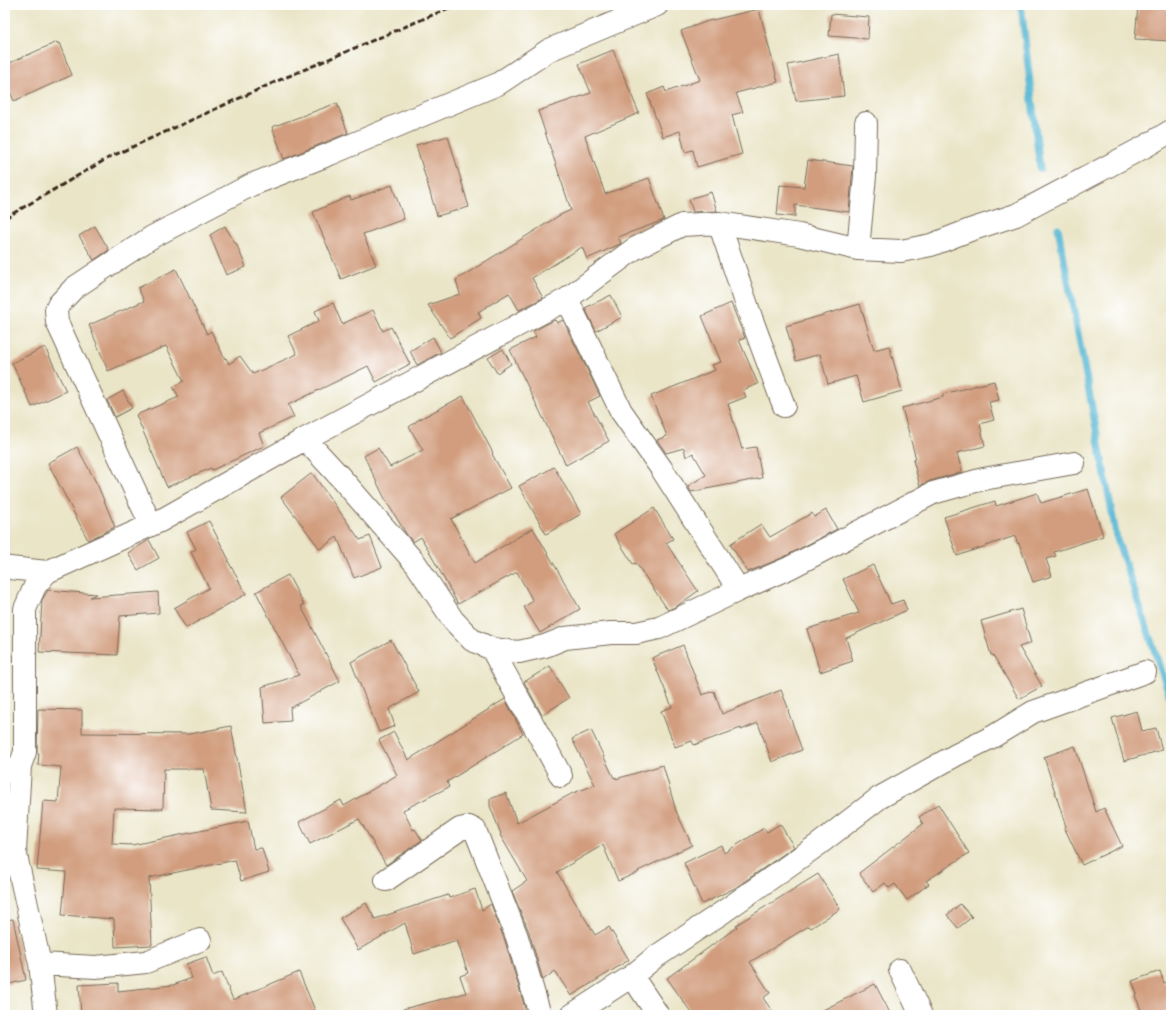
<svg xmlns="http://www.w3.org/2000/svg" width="1176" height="1020" viewBox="0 0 1176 1020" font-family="'IM FELL Double Pica',serif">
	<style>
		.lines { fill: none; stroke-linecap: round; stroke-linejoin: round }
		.stream { stroke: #53b5d2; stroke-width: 7 }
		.building { fill: #d19d7e }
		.minor-casing { stroke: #786b59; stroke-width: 24 }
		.minor { stroke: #fff; stroke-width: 22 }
		.rail { stroke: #3b2a1e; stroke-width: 3; stroke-dasharray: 6 3; stroke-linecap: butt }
	</style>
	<rect width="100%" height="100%" fill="#fff"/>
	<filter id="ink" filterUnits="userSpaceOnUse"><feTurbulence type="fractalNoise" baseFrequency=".025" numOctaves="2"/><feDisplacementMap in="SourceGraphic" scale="8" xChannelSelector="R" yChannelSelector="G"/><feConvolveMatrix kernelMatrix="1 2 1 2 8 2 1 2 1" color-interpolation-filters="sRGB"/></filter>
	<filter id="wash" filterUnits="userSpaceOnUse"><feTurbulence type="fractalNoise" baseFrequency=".012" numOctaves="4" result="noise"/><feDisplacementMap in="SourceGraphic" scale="16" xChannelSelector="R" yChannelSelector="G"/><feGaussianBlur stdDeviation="0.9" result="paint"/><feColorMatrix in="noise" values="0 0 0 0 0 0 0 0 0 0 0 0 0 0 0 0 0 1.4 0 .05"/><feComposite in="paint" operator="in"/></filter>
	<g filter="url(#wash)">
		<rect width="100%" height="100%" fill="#eae5c7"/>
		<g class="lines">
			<path class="stream" d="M1021 5 1040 169
				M1058 228 1117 539 1171 700"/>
		</g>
		<g id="blocks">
			<path class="building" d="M1138 5 1171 6V41L1135 39Z
				M759 9 778 82 736 93 743 112 732 115 742 154 697 167 693 150 685 152 680 131 663 137 647 94 664 87 666 92 700 80 681 31 708 21Z
				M831 14 869 17 868 39 829 36Z
				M57 42 58 44 59 43 72 75 14 101 5 80V65Z
				M613 50 639 113 585 136 605 194 649 178 664 220 618 237 621 243 620 244 587 259 582 247 532 278 543 298 519 310 509 293 478 312 481 318 450 338 428 305 460 294 456 280 560 215 571 210 538 111 591 93 579 64Z
				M839 54 844 96 796 101 788 65Z
				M337 103 348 133 284 159 272 127Z
				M448 136 469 207 437 216 416 145Z
				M808 160 853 166 849 212 795 205V217L777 215 780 185 804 187Z
				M392 185 404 219 363 234 376 265 341 279 313 212 350 196 351 200Z
				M711 192 717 211 693 212 689 199Z
				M95 226 109 250 94 260 79 236Z
				M225 226 235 243H236L246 267 226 275 210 235Z
				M176 269 207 334 211 331 225 359 226 358 229 364 240 356 253 374 297 354 288 336 319 321 315 311 333 303 342 324 373 310 383 331 391 327 410 364 376 382 368 366 288 405 294 417 259 433 264 446 212 470 211 468 167 487 136 415 179 397 173 387 184 381 166 346 108 371 89 325 144 301 138 288Z
				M611 295 622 317 596 331 585 308Z
				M731 303 745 338 739 340 758 384 743 390 746 397 728 404 742 449 756 447 762 478 691 492 688 486 706 475 693 453 686 457 684 448 666 453 657 440 667 436 651 396 715 370 712 365 721 362 702 316Z
				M860 304 874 350 889 346 902 391 864 402 856 376 828 384 820 354 796 361 786 326Z
				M555 320 557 323 563 320 600 396 588 402 609 441 566 465 510 350 536 337 533 331Z
				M433 337 441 352 417 365 410 351Z
				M45 347 66 391 32 407 12 363Z
				M503 349 511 364 497 373 488 358Z
				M994 381 999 400 989 402 994 420 980 424 985 446 957 453 962 472 930 481 920 486 913 460 916 459 902 408 943 397V394Z
				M123 391 132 408 115 417 107 400Z
				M463 396 493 453 492 454 511 488 451 519 475 563 533 528 580 609 540 633 524 607 533 601 517 572 458 604 421 537 413 542 407 535 386 501 364 456 378 448 390 467 423 450 409 427 418 420Z
				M77 447 98 486 115 527 88 540 48 463Z
				M554 467 581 514 546 534 519 486Z
				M312 473 360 540 370 536 382 567 354 578 337 537 320 549 281 497Z
				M1088 489 1103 536 1054 552 1056 556 1046 559 1052 576 1033 582 1019 543 1018 544 1015 536 957 556 944 517 995 501 996 506 1037 493 1041 503Z
				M654 508 673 539 666 543 698 591 677 606 668 610 636 563 633 564 614 534Z
				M826 510 837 529 784 557 748 572 730 544 761 524 770 537 812 513 814 517Z
				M209 521 229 560 228 561 246 594 186 628 174 608 209 588 191 552 196 549 187 532Z
				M149 540 159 558 138 570 128 553Z
				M873 565 891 604 903 600 907 610 846 638 853 661 820 672 807 629 859 613 843 579Z
				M288 575 304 605 301 606 340 681 290 708 291 721 265 723 262 687 299 675 256 592Z
				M48 590 96 594 90 597 158 592 159 613 120 616 117 655 39 652 42 600Z
				M1021 609 1031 643 1019 647 1042 686 1019 699 993 655H991L981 621Z
				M391 640 419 692 389 709 395 726 379 732 351 662Z
				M683 645 702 695 714 691 722 714 781 690 789 710 788 711 802 750 772 762 758 723 741 730V728L694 745 692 741 675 747 661 711 672 707 652 658Z
				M550 666 569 698 542 715 524 682Z
				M505 699 523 734 447 782 449 787 403 810 413 830 415 829 422 840 386 865 359 819 310 844 299 822 341 800 344 806 397 775 379 740 394 732 408 760Z
				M38 709 82 710V733L190 734 231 726 247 812 211 810 204 769H164L163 809 114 808 112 844 132 845 248 821 254 849 262 848 269 872 241 881 235 860 149 878 152 945 115 947 114 919 62 915 66 872 37 870 43 801 58 802 61 767 38 765 39 753H37Z
				M1137 711 1142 731 1156 728 1162 750 1124 761 1112 718Z
				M591 730 614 778 616 777V779L663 765 676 811 692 845 638 871 639 872 618 881 603 845 557 872 595 935 609 927 629 960 571 996 555 971 543 980 529 932 512 891 527 881 500 835 501 834 490 806V799L506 793 517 823 573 793 595 785 572 739Z
				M1075 746 1096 812 1104 808 1122 846 1082 865 1064 827H1066L1044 757Z
				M938 804 969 853 926 881 929 884 907 900 895 884 889 888 885 883 873 892 859 873 923 824 919 817Z
				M780 824 794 847 735 888 702 904 684 863 721 845 724 853 764 828 767 832Z
				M818 874 840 909 811 928 809 926 750 962 770 993 763 998 775 1015H693L667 978 737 927 736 925Z
				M475 889 482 910 491 904 505 941 527 1015H404L403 1009 466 993 460 976 468 973 457 940 414 954 405 923 358 950 340 918 366 903 375 919 448 895 449 898Z
				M960 904 972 917 958 928 947 915Z
				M13 919 26 980 5 985V920Z
				M206 957 213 976 222 972 233 1000 299 972 317 1015H81L79 985 118 983V991L173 985 192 978 186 964Z
				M1160 971 1164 983 1171 981V1015H1143L1135 995 1137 994 1132 981Z
				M875 984 891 1015H813Z"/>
		</g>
	</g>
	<g filter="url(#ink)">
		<use href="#blocks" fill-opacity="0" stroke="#786b59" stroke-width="1"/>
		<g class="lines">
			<defs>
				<path id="minor" d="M719 223 752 320 784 406
					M858 249 865 176 866 123
					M567 299 621 411 661 468 739 590
					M305 439 341 478 416 564 453 620 472 640 492 649 519 652 545 646 565 638 611 633H636L659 628 739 590 789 568 933 493 983 479 1074 463
					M151 525 57 322 56 310 59 304 74 288 98 272 152 237 251 185 330 154 425 114 498 84 549 50 657 5
					M5 567 10 568 47 572
					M492 649C514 692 539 733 561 776
					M20 766 15 851 40 964 46 1015
					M5 772 20 766 25 752V609L35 586 47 572 160 521 305 439 567 299 634 249 682 225 719 223 799 235 858 249 901 251 931 245 970 230 1016 215 1146 146 1171 131
					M386 880 460 829 469 827 475 830 517 937 540 1015
					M40 964 96 967 146 962 200 940
					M900 970 921 1015
					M632 976 658 1015
					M572 1015 632 976 654 958 723 912 819 844 879 798 956 755 994 736 1033 712 1145 672"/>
			</defs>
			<use href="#minor" class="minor-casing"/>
			<use href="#minor" class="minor"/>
			<path class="rail" d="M5 218 110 157 275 82 456 5"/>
		</g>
	</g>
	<rect width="1176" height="1020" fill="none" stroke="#fff" stroke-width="20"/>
</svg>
